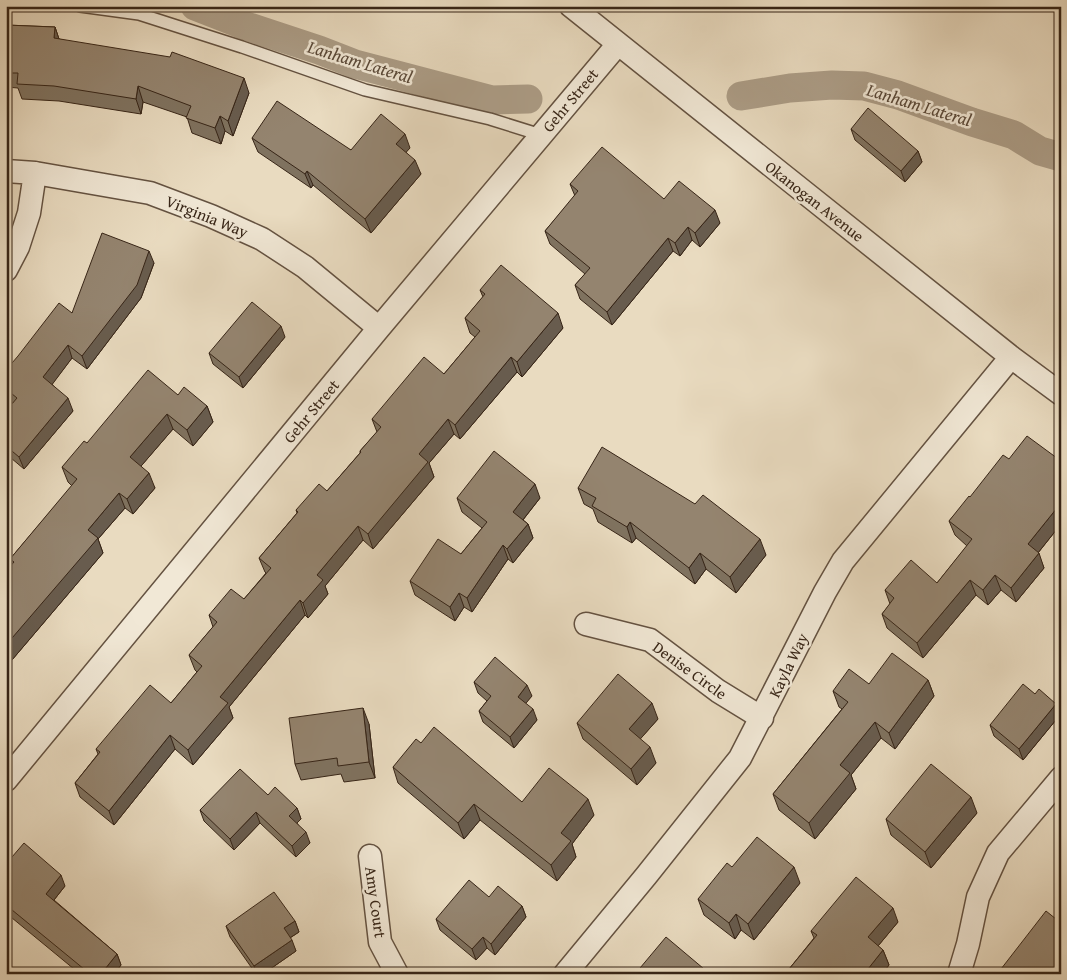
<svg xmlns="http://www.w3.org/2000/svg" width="1067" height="980" viewBox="0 0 1067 980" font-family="'Gentium Book Plus',serif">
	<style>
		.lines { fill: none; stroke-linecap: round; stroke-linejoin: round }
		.canal { stroke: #ac9d87; stroke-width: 29 }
		.service-casing { stroke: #645241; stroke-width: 14 }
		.minor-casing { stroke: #645241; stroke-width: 25 }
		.service { stroke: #f1e8d6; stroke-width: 11 }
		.minor { stroke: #f1e8d6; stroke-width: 22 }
		.wall { fill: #7f725f; stroke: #372517 }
		.shaded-wall { fill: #685c4e; stroke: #372517 }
		.building { fill: #94846f; stroke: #372517 }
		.labels { text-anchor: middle; stroke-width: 5; stroke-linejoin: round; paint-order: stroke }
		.street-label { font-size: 16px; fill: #372517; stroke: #f1e8d6 }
		.water-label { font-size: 18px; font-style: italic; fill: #5a4939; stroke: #f1e8d6 }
	</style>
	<rect width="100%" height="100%" fill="#e9dbc0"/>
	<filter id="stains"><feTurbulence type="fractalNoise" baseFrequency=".004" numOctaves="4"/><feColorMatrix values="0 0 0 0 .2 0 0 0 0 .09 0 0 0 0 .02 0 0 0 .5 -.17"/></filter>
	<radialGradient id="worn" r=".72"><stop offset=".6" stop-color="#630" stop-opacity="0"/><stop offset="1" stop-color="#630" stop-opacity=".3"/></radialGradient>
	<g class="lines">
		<path class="canal" d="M195 6 246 26 319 50 355 64 492 100 528 99
			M741 96 790 88 832 85 864 86 898 95 972 122 1014 135 1040 151 1061 157"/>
		<defs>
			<path id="service" d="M80 6 139 14 242 47 365 90 490 119 541 135"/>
			<path id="minor" d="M571 6 1011 357 1061 394
				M6 171 35 173 150 193 211 216 262 239 305 267 379 328
				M6 270 18 247 29 213 35 173
				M586 624 650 640 718 691 762 718
				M6 780 379 328 618 44
				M370 856 380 942 397 974
				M565 974 646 876 740 758 825 592 843 561 1011 357
				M959 974 968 944 978 897 998 853 1061 778"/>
		</defs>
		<use href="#service" class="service-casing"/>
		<use href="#minor" class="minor-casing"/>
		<use href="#service" class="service"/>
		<use href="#minor" class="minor"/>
	</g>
	<path class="wall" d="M6 25 55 27 59 39 249 93 233 136 225 131 221 144 192 133 187 117 143 102 141 114 59 101 22 99 18 88 6 87Z
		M851 129 918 151 922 162 905 182 855 140Z
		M252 138 351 150 410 148 406 152 421 174 371 233 313 185 311 188 258 152Z
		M570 184 664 199 720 223 700 247 692 240 680 256 673 251 612 325 580 299 575 285 585 274 550 244 545 231 575 196Z
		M154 263 141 298 87 369 72 358 52 384 73 411 24 469 11 458 6 464V411L13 403 6 398V370L72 313Z
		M480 290 563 328 522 377 517 372 460 439 454 434 429 463 434 477 373 549 363 540 325 586 328 594 308 618 305 615 229 707 233 718 193 765 175 749 114 825 80 797 75 783 98 754 96 749 171 703 197 672 195 670 189 655 213 627 209 615 244 599 266 573 265 572 259 558 297 513 296 510 327 491 360 453V451L377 432 372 419 444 374 475 337 470 333 465 318 483 297Z
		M285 337 243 388 213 364 209 353Z
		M178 395 207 406 213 422 193 446 173 429 141 466 155 488 133 514 125 508 98 539 103 553 6 667V571L12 564 10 559 72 486 68 482 62 467 87 443Z
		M578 488 766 555 736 593 706 569 695 584 636 538 632 543 598 522 593 509 584 504Z
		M970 497 1061 524 1038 553 1044 568 1016 602 1001 590 988 605 976 595 923 658 887 628 882 614 890 604 885 590 937 583 967 546 955 535 949 521Z
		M457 498H540L523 520 528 524 533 538 513 563 508 559 472 612 464 607 455 621 415 595 410 581 461 554 482 528 462 512Z
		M928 680 934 696 895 749 881 738 851 775 856 789 815 839 779 810 773 794 842 709 839 707 833 691Z
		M474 682 532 696 525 703 537 720 514 748 483 722 479 711 487 701 478 693Z
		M1035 694 1060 715 1023 760 994 736 990 725Z
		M658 719 640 739 656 763 637 785 583 739 577 723Z
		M369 724 375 778 344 782 341 774 301 780 295 764Z
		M421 743 522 802 594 815 572 844 576 857 557 881 480 820 464 839 398 783 393 767Z
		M268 795 297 808 301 819 297 823 310 843 296 857 260 823 234 850 204 821 200 810Z
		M977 813 931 868 891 835 886 819Z
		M6 864 65 886 54 900 117 954 121 965 114 974H80L6 913Z
		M732 867 800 883 754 940 741 930 735 939 704 915 698 899Z
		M489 897 522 906 526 917 495 955 487 948 476 960 440 930 436 919Z
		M295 921 299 932 290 938 296 951 263 974H256L230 937 226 926Z
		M898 922 878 946 883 950 889 965 882 974H785L814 938 811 931Z
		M1001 969 1061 974H1003Z"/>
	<path class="shaded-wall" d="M55 27 60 42 54 38Z
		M244 78 249 93 233 136 228 121Z
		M138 86 143 102 141 114 136 99Z
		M220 116 225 131 221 144 215 128Z
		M405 134 410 148 401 158 396 144Z
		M918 151 922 162 905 182 901 171Z
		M415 160 421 174 371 233 365 219Z
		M307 171 313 185 311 188 305 174Z
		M715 210 720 223 700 247 695 233Z
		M688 227 692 240 680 256 675 243Z
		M668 238 673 251 612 325 607 312Z
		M149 251 154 263 141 298 87 369 82 356Z
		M558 313 563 328 522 377 517 362Z
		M281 326 285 337 243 388 239 377Z
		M68 345 72 358 48 390 43 377Z
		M511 357 517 372 460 439 455 425Z
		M68 398 73 411 24 469 19 457Z
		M207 406 213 422 193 446 187 430Z
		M167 414 173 429 136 472 130 457Z
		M448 419 454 434 429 463 434 477 373 549 368 534 419 454Z
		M6 446 11 458 6 464Z
		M149 473 155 488 133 514 127 499Z
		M535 484 540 498 518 526 513 512Z
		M119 493 125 508 98 539 103 553 6 667V645L88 530Z
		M1061 503V524L1033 559 1028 544Z
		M630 522 636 538 632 543 627 527Z
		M528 524 533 538 513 563 507 549Z
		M358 526 363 540 325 586 328 594 308 618 303 603 317 575Z
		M760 539 766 555 736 593 730 577Z
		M503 545 508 559 472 612 467 598Z
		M700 553 706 569 695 584 689 568Z
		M1039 553 1044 568 1016 602 1011 588Z
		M995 575 1001 590 988 605 983 590Z
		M970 580 976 595 923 658 917 643Z
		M459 593 464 607 455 621 450 607Z
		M300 600 305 615 229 707 233 718 193 765 188 750 220 697Z
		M928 680 934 696 895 749 889 733Z
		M527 685 532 696 522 708 518 697Z
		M652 703 658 719 635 745 629 729Z
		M1056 704 1060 715 1023 760 1019 749Z
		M363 708 369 724 375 778 369 762Z
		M533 709 537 720 514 748 510 737Z
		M875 722 881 738 851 775 856 789 815 839 809 823 840 765Z
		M170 735 175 749 114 825 109 811Z
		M650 747 656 763 637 785 631 769Z
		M971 797 977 813 931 868 925 852Z
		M588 799 594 815 572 844 576 857 557 881 551 865 561 833Z
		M474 804 480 820 464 839 458 823Z
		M297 808 301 819 293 827 289 816Z
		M256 812 260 823 234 850 230 839Z
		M306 832 310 843 296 857 292 846Z
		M794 867 800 883 754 940 748 924Z
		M61 875 65 886 50 905 46 894Z
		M522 906 526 917 495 955 491 944Z
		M893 908 898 922 873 952 868 937Z
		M736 914 741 930 735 939 729 923Z
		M295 921 299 932 288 939 284 928Z
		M483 937 487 948 476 960 472 949Z
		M292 940 296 951 263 974H257L254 966Z
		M883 950 889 965 882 974H864Z
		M117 954 121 965 114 974H101Z"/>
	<path class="building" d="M6 25 55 27 54 38 170 57 172 52 244 78 228 121 220 116 215 128 186 118 191 106 138 86 136 99 54 86 17 84 18 73H6Z
		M277 101 351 150 381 114 405 134 396 144 415 160 365 219 307 171 305 174 252 138Z
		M868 108 918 151 901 171 851 129Z
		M602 147 664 199 679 181 715 210 695 233 688 227 675 243 668 238 607 312 575 285 590 268 545 231 578 191 570 184Z
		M102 233 149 251 137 285 82 356 68 345 43 377 68 398 19 457 6 446V411L17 398 6 389V370L18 356 59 303 72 313Z
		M501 265 558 313 517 362 511 357 455 425 448 419 419 454 428 462 368 534 358 526 317 575 323 580 303 603 300 600 220 697 228 703 188 750 170 735 109 811 75 783 100 752 96 749 150 685 171 703 202 666 189 655 217 622 209 615 231 589 244 599 271 568 259 558 298 512 296 510 319 484 327 491 361 452 360 451 381 427 372 419 424 357 444 374 480 331 465 318 485 294 480 290Z
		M252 302 281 326 239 377 209 353Z
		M148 370 178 395 184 387 207 406 187 430 167 414 130 457 149 473 127 499 119 493 88 530 98 538 6 645V571L14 562 10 559 77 479 62 467 84 441 87 443Z
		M1027 436 1061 461V503L1028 544 1039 553 1011 588 995 575 983 590 970 580 917 643 882 614 894 598 885 590 911 560 937 583 972 539 949 521 969 496 970 497 1003 455 1009 459Z
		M602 447 695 504 703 495 760 539 730 577 700 553 689 568 630 522 627 527 592 506 596 498 578 488Z
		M494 451 535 484 513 512 528 524 507 549 503 545 467 598 459 593 450 607 410 581 438 539 461 554 487 522 457 498Z
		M892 653 928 680 889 733 875 722 840 765 850 773 809 823 773 794 848 702 833 691 849 669 869 684Z
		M495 657 527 685 518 697 533 709 510 737 479 711 491 696 474 682Z
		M618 674 652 703 629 729 650 747 631 769 577 723Z
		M1023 684 1035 694 1039 689 1056 704 1019 749 990 725Z
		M363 708 369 762 338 766 337 758 295 764 289 718Z
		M434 727 522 802 549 768 588 799 561 833 571 841 551 865 474 804 458 823 393 767 416 739 421 743Z
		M931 764 971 797 925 852 886 819Z
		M240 769 268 795 275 787 297 808 289 816 306 832 292 846 256 812 230 839 200 810Z
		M757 837 794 867 748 924 736 914 729 923 698 899 727 863 732 867Z
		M24 843 61 875 46 894 117 954 101 974H90L6 905V864Z
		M856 877 893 908 868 937 883 950 864 974H785L817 935 811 931Z
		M469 880 489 897 498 886 522 906 491 944 483 937 472 949 436 919Z
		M274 892 295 921 284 928 292 940 254 966 226 926Z
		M1046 911 1061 923V974H1007L1001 969Z
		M666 937 710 974H635Z"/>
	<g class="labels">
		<g class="street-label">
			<text transform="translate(570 100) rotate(-50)" y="6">Gehr Street</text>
			<text transform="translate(815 201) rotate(38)" y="6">Okanogan Avenue</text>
			<text transform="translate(207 216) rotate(22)" y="6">Virginia Way</text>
			<text transform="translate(311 411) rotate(-50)" y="6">Gehr Street</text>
			<text transform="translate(788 665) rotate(-64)" y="6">Kayla Way</text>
			<text transform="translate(690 670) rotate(36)" y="6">Denise Circle</text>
			<text transform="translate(376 902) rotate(82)" y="6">Amy Court</text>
		</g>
		<g class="water-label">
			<text transform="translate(360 62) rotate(17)" y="6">Lanham Lateral</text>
			<text transform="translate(919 105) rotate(17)" y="6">Lanham Lateral</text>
		</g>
	</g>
	<rect width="1067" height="980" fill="none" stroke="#e9dbc0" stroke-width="25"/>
	<rect x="8" y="8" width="1052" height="965" fill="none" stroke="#372517" stroke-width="2.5"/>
	<rect x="12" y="12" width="1042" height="955" fill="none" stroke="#372517"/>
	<rect width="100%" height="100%" filter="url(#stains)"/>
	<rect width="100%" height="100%" fill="url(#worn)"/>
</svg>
